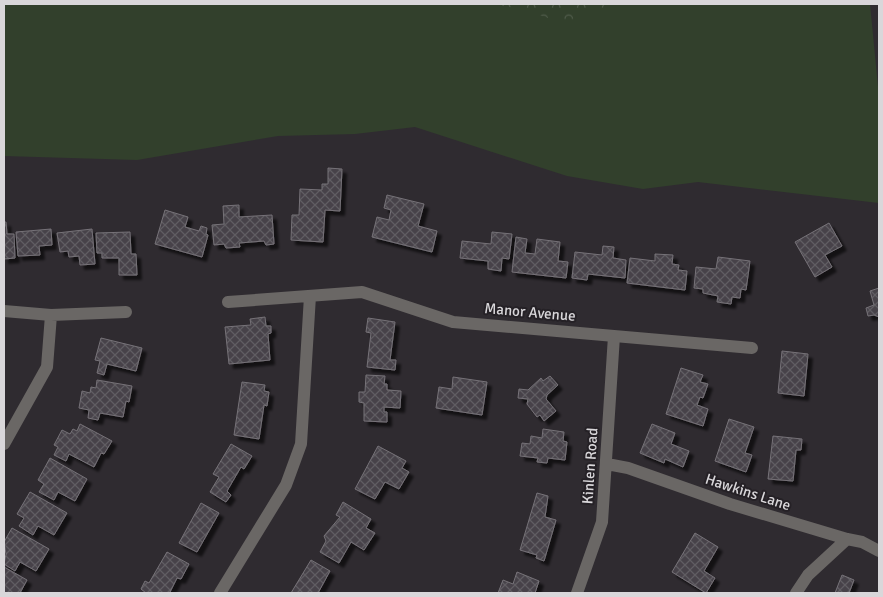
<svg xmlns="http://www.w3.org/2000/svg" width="883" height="597" viewBox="0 0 883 597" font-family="Signika,sans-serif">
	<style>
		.green { fill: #32402c }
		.forest { fill: url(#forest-crowns) }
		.building { fill: url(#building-cross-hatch); stroke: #767278; filter: url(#shadow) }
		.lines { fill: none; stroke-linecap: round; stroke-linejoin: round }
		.minor { stroke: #6a6765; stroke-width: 12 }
		.labels { text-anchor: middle; stroke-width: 4; stroke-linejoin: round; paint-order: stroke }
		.street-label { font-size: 15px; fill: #d9d7da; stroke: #252126 }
	</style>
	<defs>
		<pattern id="forest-crowns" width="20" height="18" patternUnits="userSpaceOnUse" patternTransform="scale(1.25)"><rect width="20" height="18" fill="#32402c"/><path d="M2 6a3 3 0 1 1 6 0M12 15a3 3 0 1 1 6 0" fill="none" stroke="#4f5b4a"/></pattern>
		<pattern id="building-cross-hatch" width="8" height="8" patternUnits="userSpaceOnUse" patternTransform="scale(1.25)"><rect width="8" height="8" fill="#464248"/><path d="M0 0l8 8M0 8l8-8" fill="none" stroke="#605d62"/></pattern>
		<filter id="shadow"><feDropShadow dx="4.5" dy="4.5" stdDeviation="1" flood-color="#0009"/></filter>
	</defs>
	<rect width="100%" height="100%" fill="#2f2b30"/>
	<path class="green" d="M4 4H870L879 97V203L698 182 643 189 567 176 415 127 355 134 278 136 137 160 4 156Z"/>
	<path class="forest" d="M492 4H610L570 25 520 9Z"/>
	<path class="building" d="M328 168 342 169 340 211 325 210 323 242 291 240 292 215H299L300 189 322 190V184H328Z
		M387 195 424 204 418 226 437 231 432 252 372 237 377 217 389 220 391 210 384 208Z
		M239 205V217L272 215 274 244 266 245 264 241 239 243 240 247 226 248 224 244 214 245 212 225 224 224 223 206Z
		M165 210 188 217 185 227 199 231 201 226 207 228 206 234 208 235 202 257 155 244Z
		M4 222H6L7 234H14L15 258 4 259Z
		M829 223 842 246 825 255 832 267 815 277 795 242Z
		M51 229 52 245 39 246 40 255 18 256 16 232Z
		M92 229 95 264 80 265 79 256 69 257 68 251 60 252 57 233Z
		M130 232 131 254H136L137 275H119V258H102V253H97L96 233Z
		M492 232 512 234 509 259 502 258 501 271 488 269V261L460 258 462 241 491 244Z
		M516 237 527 239 525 253 535 254 537 239 560 242 558 261 568 262 566 278 512 272Z
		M603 246 614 247 613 258 626 260 625 278 588 274 587 280 572 278 575 252 602 255Z
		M655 254 673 255 672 264 679 265 678 270 687 271 685 290 627 283 630 258 655 261Z
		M718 257 750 261 746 290 741 289 740 298 732 297 731 304 717 302 718 296 703 293V289L694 288 696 267 716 269Z
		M879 288V317L874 315 868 316 866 308 874 305 870 291Z
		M265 317 266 326H271V333L268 334 270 360 229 364 225 327 251 325 250 319Z
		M368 318 395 322 390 360H396L395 370 367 367 371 333 366 332Z
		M101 338 142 348 136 371 107 364 104 375 97 373 100 361 95 360Z
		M782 351 808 354 804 396 778 393Z
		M681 368 703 375 700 382 708 384 703 398 700 397 697 405 708 409 703 426 666 414Z
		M366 375 385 376 384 384H387V390L401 391 400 408 384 407V412H387V422L364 421V403L359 402V392H365Z
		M550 376 558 385 547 395 546 399 556 411 544 421 540 415 537 417 527 404 528 399 518 398 519 389 528 390 541 378 543 381Z
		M453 377 487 382 482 415 436 408 439 387 452 389Z
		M97 380 132 386 129 402 126 401 123 417 100 413 98 420 88 418 89 410 79 408 82 391 90 393 91 387 96 388Z
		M242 382 265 385 264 391 269 392 267 406 264 405 259 439 234 435Z
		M729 419 754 427 745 453 752 455 746 472 715 461Z
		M80 424 112 441 104 454 101 453 94 467 69 454 66 461 54 455 58 447 54 445 62 430 70 434 73 429 77 431Z
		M652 424 675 433 671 444 689 451 683 467 665 459 664 463 640 453Z
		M543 429 564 432 563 441 567 442 565 460 548 458 547 463 537 462 538 458 520 456 522 443 530 444 531 436 542 438Z
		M773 436 802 439 801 450H796L793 481 768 479Z
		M231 444 252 456 244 469 241 467 227 491 231 495 226 502 210 492 219 477 213 474Z
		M378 446 406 461 402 468 409 472 399 489 385 482 375 499 355 489Z
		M50 458 87 479 75 501 58 492 54 500 39 492 44 484 38 480Z
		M30 492 67 513 54 535 38 526 33 535 19 526 24 518 17 514Z
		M537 493 548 496 545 517 556 520 544 561 536 558 537 555 520 550Z
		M343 502 371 519 366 528 375 533 364 550 351 542 339 563 320 552 326 541 324 536 340 517 336 515Z
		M201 503 219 513 197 552 179 543Z
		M12 528 49 549 36 571 20 562 15 571 4 564 6 554 4 542Z
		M695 533 718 547 704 571 715 578 706 593 672 572Z
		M167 552 189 564 181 579 177 578 170 592 173 593H146L141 589 145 581 149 583Z
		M311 560 330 571 318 593H291Z
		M4 567 27 580 20 593H4Z
		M517 572 539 581 535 593H498L503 580 513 584Z
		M842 575 854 580 849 593H835Z"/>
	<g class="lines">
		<path class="minor" d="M228 302 362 292 453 322 752 348
			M4 311 51 315 126 312
			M4 444 47 367 51 315
			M607 464 628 468 730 504 847 539 862 542 879 551
			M220 593 286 485 301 444 310 296
			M577 593 602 522 614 336
			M796 593 808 575 847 539"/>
	</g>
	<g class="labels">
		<g class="street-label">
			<text transform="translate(530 312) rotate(5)" y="5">Manor Avenue</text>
			<text transform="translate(590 466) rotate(-86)" y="5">Kinlen Road</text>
			<text transform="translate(748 492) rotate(18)" y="5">Hawkins Lane</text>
		</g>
	</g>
	<rect width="883" height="597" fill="none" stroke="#d9d7da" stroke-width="10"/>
</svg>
